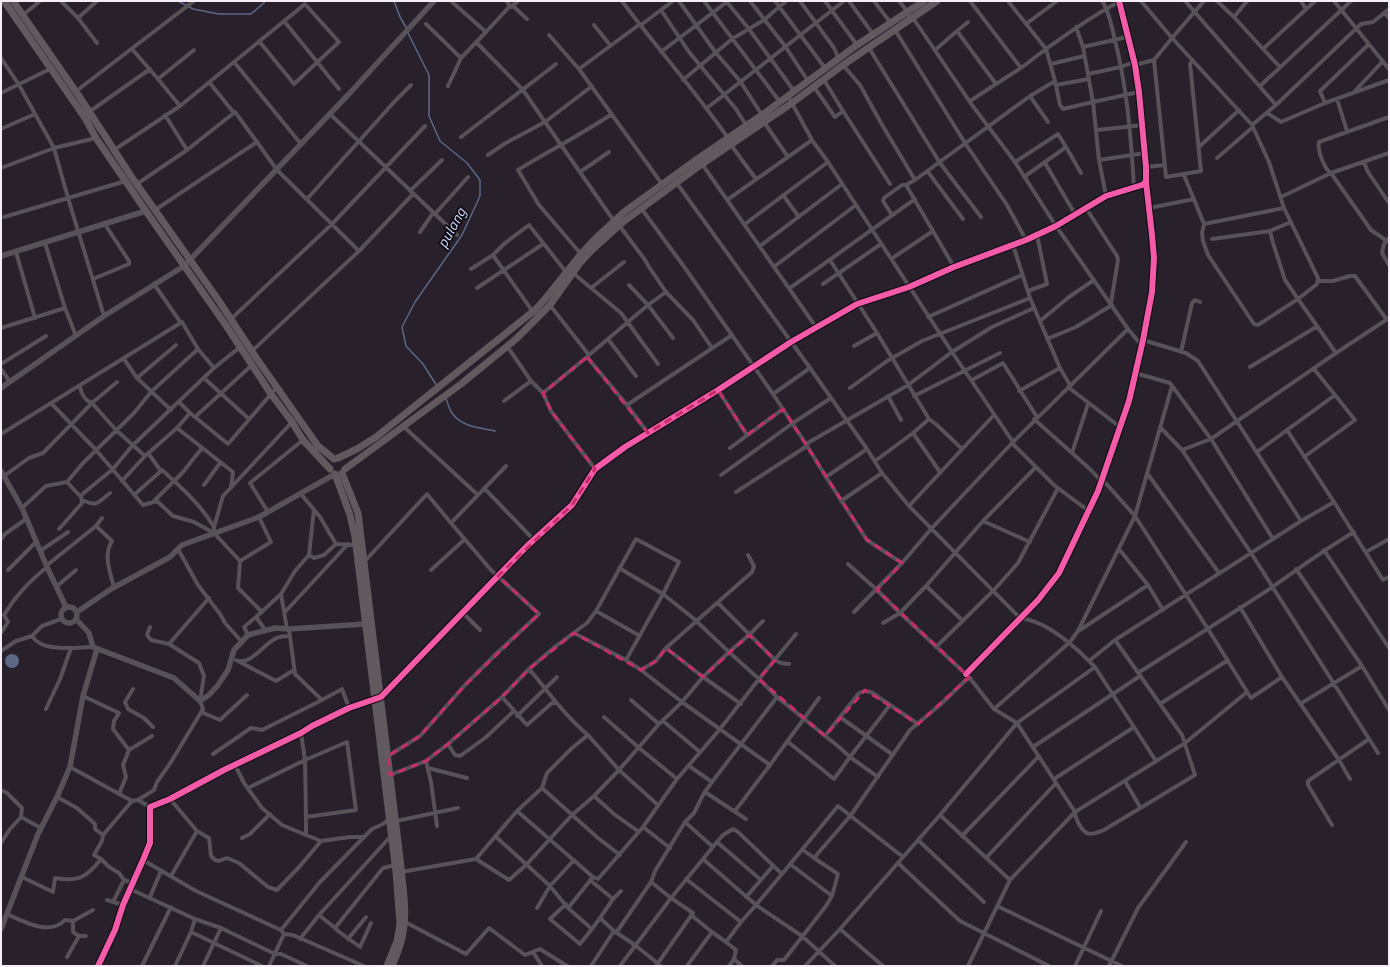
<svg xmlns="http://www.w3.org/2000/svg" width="1390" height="967" viewBox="0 0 1390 967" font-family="'Source Sans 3',sans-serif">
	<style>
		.water { fill: #5b6986 }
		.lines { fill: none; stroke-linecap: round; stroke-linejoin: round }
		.stream { stroke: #5b6986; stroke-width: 1.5 }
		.minor { stroke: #565257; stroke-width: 4 }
		.tertiary { stroke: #565257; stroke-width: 5.5 }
		.primary { stroke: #605a5e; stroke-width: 7 }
		.cycleway-casing { stroke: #0f0911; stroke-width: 8 }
		.cycleway { stroke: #f35aa7; stroke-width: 6 }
		.marked { fill: none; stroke: #c72d6b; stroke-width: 3; stroke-dasharray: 8 5; stroke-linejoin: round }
		.labels { text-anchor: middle; stroke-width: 3.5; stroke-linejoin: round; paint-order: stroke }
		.water-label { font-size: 15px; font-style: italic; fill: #c8d9fb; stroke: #0f0911 }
	</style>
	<rect width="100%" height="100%" fill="#28202a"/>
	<path class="water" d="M5 661a7 7 0 1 1 14 0a7 7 0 1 1-14 0Z"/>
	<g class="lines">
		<path class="stream" d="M178 1 193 9 219 14H251L266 1
			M394 1 400 17 407 29
			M408 33 429 75V116L440 141 467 163 480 180V196L462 235 415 302 402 327 406 346 423 364 437 386
			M446 399C448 403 449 409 452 413 461 427 481 428 495 431"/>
		<path class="minor" d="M61 1 78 18 97 43
			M451 1 486 32 461 58
			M622 1C656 47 695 90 728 138
			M679 1 716 53 740 81 762 115
			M704 1 780 102
			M726 1 749 29 794 91
			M750 1 785 46 808 81
			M775 1 825 68
			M800 1 834 48 839 59
			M825 1 857 45
			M849 1 873 34
			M874 1 890 22
			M899 1 907 11 911 19
			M970 1 1021 68 1046 49 1008 1
			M1102 1C1109 11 1111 24 1114 36 1127 86 1131 136 1134 188
			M1141 1 1172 38 1252 125 1269 162 1284 208 1318 278 1317 284 1298 299 1285 280 1273 243 1270 231
			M1185 1 1276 105 1252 125
			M1217 1 1234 17
			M1247 1 1234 17 1263 49 1315 1
			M1301 1 1306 9
			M1334 1 1389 69
			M513 6 527 19
			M511 7 518 1
			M661 10 689 52 736 109 746 125
			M1385 13 1389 18
			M23 15 40 1
			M78 18 97 1
			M913 18 972 105 1015 162 1056 226 1128 329 1013 442
			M284 21 339 89
			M968 22 957 31 996 84 970 101
			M426 24 461 58 448 86
			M640 24 579 69 662 184
			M1026 24 1057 1
			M594 25 610 45
			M641 25 673 1
			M1076 27 1083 47 1093 102 1063 109 1060 105 1055 81 1046 49C1070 32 1093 15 1119 2
			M895 30 965 143 1007 205 1026 240
			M486 32 509 7V4L506 1
			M549 35 579 69
			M476 42 523 90 545 122 504 144 488 155
			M1083 47 1127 37
			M869 48 940 163 981 217
			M132 49 158 79 194 50
			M1263 49 1280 67
			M935 50 957 31
			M661 52 728 1
			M1 58 19 85 54 148 96 138
			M1154 60 1166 177 1201 171 1190 64 1193 60
			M234 62 301 144
			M1051 64 1084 56
			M843 65 860 85 881 123 915 180 906 185 954 267
			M1135 65 1154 60 1172 38 1204 1
			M1088 74 1121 67 1134 62
			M683 80 732 39 764 20 786 1
			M824 80 843 111
			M209 82 234 113
			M996 84 1021 68
			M1056 85 1089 79
			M592 86 545 122 614 221
			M1260 86 1351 1
			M814 87 835 117 843 111 890 184
			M75 92 194 1
			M1139 92 1093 102 1099 160 1145 153
			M1354 92 1383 61
			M1 93 50 69
			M788 96 812 140 828 162 952 352 908 385 806 444
			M1030 96 1048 122
			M1337 99 1347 131
			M1325 103 1389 80
			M1276 105 1361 24 1373 22 1389 9
			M180 106 305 4 339 42 294 84 259 41
			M707 108 844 1
			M89 112 150 69
			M1267 113 1281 122 1325 103 1320 91 1369 44
			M330 114 457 235
			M165 115 187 150
			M1389 117 1319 142C1317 149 1324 169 1331 173L1389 153
			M764 122 788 157
			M1 129 35 114
			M1097 130 1143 125
			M461 137 556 64
			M257 142 277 170 359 251
			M731 145 756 179
			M1066 147 1081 173
			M1199 147 1239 110
			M114 150 180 106 158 79
			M1217 158 1253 127
			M1099 160 1106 196
			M1015 162 1058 134 1066 147 1024 177
			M1364 162 1368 172 1389 203
			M1045 163 1075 214
			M702 164 816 327
			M1146 167 1165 165
			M1 168 54 148 68 198 4 217
			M580 172 609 152
			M928 172 963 219
			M1184 175 1204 224 1284 208
			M915 180 1030 96 1055 81
			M676 182 810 368 867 449 882 473 909 506 1020 618C1046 621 1071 643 1089 661
			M137 184 187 150 235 112 257 142 155 210
			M410 191 442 160
			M783 195 799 217
			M1281 197 1331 173 1371 230 1387 241
			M307 199 395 101 411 85
			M727 200 812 140
			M641 208 685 268 773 394 806 444 826 477 867 540 902 563
			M1086 208 1117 256 1118 260 1111 303
			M1149 208 1194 199
			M435 214 468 177
			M892 215 883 201 884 198 902 185H906
			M745 224 828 162
			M1204 224 1202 233 1203 241 1208 255 1254 324 1258 325 1298 299 1336 353
			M619 225 645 260 649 267 666 292 693 320 712 348
			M420 232 433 213
			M1389 238 1384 244 1382 253 1389 265
			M1212 239 1270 231 1291 222
			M45 243 65 308 76 336
			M1013 245 1030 298 1060 368
			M760 246 842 184
			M16 252 35 318
			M581 254 539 205 518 170C549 151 582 134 612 114
			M493 255 533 312
			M891 259 933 231
			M830 260 877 333 854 346
			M775 266 856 205
			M471 269 493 255 505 243 529 225 566 272
			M573 273 621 313 658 364
			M93 279 129 264V261L104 223
			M1318 281H1333L1350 276H1355L1387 320
			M154 284 181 323
			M823 284 881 244
			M629 285 648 305 673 338
			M477 288 543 244
			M591 288 624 262
			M790 288 915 199
			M1028 291 1047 284 1037 235
			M549 304 589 355 587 357 627 405 648 433
			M104 316 68 198 126 181
			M928 317 1022 275
			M231 319 332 224 425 126
			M1040 321 1069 297 1094 280
			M1 328 65 308
			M1128 329 1142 346
			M877 333 929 419 937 425 962 449
			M608 339 636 376
			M1047 339 1076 327 1112 305
			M1143 340 1186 353 1198 361 1301 521
			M198 349 214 368
			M252 351 359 251 413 194
			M1181 352 1192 303 1195 300 1200 302
			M589 355 648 305 666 292
			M124 359 137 378 171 410
			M1 364 46 336
			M1250 367 1316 327
			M1 369 10 382
			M1135 373 1170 383 1211 439 1273 539
			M137 378 176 345
			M204 378 249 419
			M972 380 1003 363 1037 417
			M531 381 543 393 587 357
			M80 386C81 394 84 400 92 403L116 430 145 456
			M1068 387 1120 427
			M850 388 887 361 922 341 1030 298
			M718 390 747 435
			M1019 391 1060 368 1070 385
			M543 393 551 411 595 469
			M773 394 810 368
			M888 396 901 420
			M914 396 1000 353
			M504 401 531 381 507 346
			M179 402 190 413
			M51 403 96 450 143 505 157 501 173 516 194 522 214 533 240 561
			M627 405 732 335
			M195 417 228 444 277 387
			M1034 419 1091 470 1101 481
			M404 427 478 495
			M1160 427 1182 450 1251 553 1378 753
			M177 428 233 472 231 488
			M1287 430 1334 502 1383 580 1389 577
			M913 433 940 472
			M1 434 182 322 198 349 151 392 134 413 83 463 67 482 46 486 22 508
			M1012 443 1055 486 1089 511
			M730 448 783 409
			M1182 450 1211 439 1336 353 1389 318
			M1257 452 1335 395 1314 369
			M1072 453 1088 404
			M1304 457 1355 420 1335 395
			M875 461 913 433 929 419
			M162 470C181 487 201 505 214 527
			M1147 473 1219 573
			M721 475 793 423 831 398
			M4 476 29 458 43 453 92 403 117 382
			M826 477 867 449
			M1102 479 1135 516 1208 629 1251 698 1282 677
			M122 481 145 456 177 428 190 413 195 417 252 365
			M67 482 80 496 113 469 132 446 214 368 240 347
			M204 485 220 463
			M484 488 534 540
			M736 492 807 446
			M301 494 320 517 336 544 355 545
			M134 495 161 471 148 453
			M82 500C98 507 97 503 110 493
			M154 501 183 472 202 448
			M841 501 882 473
			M909 506 994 415
			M314 509 309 555 314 558 324 555 336 544
			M268 512 250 483 303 440
			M259 517 271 542 240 561 238 588 262 612
			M102 518 96 526 112 541C103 555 110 572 114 587
			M983 521 1030 542
			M59 529 82 503 81 495
			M214 533V527L223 496 292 422
			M1 539 5 534 26 519
			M178 549 198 585 220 614 225 623 242 642
			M1119 549 1148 585 1163 610
			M1324 550 1389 648
			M40 551 68 532
			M1366 552 1389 539
			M364 562 427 494 451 523 506 466
			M848 564 877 590 900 613 969 677 994 709 1017 723 1075 812C1075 817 1077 820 1079 824 1086 837 1091 835 1104 830L1195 775 1182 735 1115 640
			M46 566 96 526
			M619 568 663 594 693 618 729 652 703 677 741 704
			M1296 569 1362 666 1389 710
			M8 570 36 542
			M431 570 465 539
			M926 586 963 621
			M56 587 76 570
			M718 603 775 660 781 663 789 664
			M1240 607 1282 677 1339 760 1350 779
			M596 611 640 636
			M285 612 348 544
			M854 612 902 563 931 529 1013 442 952 352 992 327 1034 308
			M463 613 480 630
			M763 621 749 635 729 652 759 679 796 634
			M883 623 900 613 926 586 983 521 1036 467
			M150 627 147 635 151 640 169 644
			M287 629 281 594 295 571 309 555
			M1080 630 1148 585
			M266 631 256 617 281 594
			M1 633 8 622 4 615C16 595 29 582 47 567
			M248 635 244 627 256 617
			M32 636C42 653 76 647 93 647
			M936 647 994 590 1018 563 1058 488
			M1 651 16 641 32 636 42 626 61 619
			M236 660 276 681 294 670
			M626 660 641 670 656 661 666 648 752 572 754 566 748 555
			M240 661C253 663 265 642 277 638 281 636 286 636 290 636
			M1095 667 1156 761
			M529 669C548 691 565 716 588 735L572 748 547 773 542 788
			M641 670 682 702 703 677 666 648
			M1138 673C1182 645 1227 617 1271 588 1298 569 1325 549 1354 532
			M966 674 1047 590 1059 573 1098 491 1129 401 1143 340 1152 292 1154 258 1146 182
			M133 689 125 702 128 709 144 718 153 727
			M83 696 119 713 114 721 113 729 129 750 123 765 126 777 119 794
			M502 697 527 725 552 703H556
			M322 700 342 689 349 708
			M631 700 659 724
			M1160 704 1228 660
			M1300 704 1362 666
			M46 709 60 679 71 648
			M994 709 1070 642 1078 631 1135 516 1172 386
			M201 712 220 720 247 695
			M517 716 557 677
			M604 717 638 747 677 779
			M840 717 893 755
			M663 721 700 752
			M588 735 619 770 658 805
			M825 736 859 693 864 691 871 692 918 724
			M448 744 455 755 460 756 485 738 514 711
			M1033 747 1140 676
			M129 750 152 736
			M213 754 251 728 262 730 322 700 295 674 289 629
			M388 756 420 736 465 685 497 653 539 614 491 570 451 523
			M426 761 431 782 437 826
			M235 765 244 783 262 808 282 825 306 835V817
			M770 765 819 698
			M689 766 712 782
			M70 767 132 801 138 800 150 807
			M428 768 467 778
			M390 775 426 761 448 744 502 697 529 669 556 646 587 623 596 611 636 539 679 562 663 594 626 660 574 633
			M878 777 850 757 890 705
			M1054 779 1134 727
			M1125 781 1140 807
			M248 788 305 760 347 742 356 810 306 817 305 760 301 733
			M1 790 7 793 22 808 21 817 41 828
			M705 792 746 819
			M594 796 614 814 639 832
			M57 797 77 808 95 824V829L103 835
			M170 799 197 831
			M138 800 154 790 157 782 171 762 203 709 200 701 204 676 199 663 169 644 209 598
			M517 811 542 788 598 838 620 855
			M940 815 1010 880 968 966
			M396 821 458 808
			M685 822 713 847
			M1332 825 1308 785V781L1369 739
			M643 827 670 848
			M306 835 321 841
			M495 836 550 886 568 908 592 929 600 918 614 931 635 945 661 966
			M962 836 1039 756
			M242 838 250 834 270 814
			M918 840 984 902
			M717 842 761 880
			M1 843 10 829 21 817
			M803 850 814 858 851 815 910 730 941 704 969 677
			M814 858 838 874 832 896
			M986 858 1056 783
			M101 859 94 855 102 841 103 835 132 801
			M476 859 517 811 593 877 598 879 643 827 677 779 720 729 759 679 777 697
			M703 859 756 905 741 922
			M143 860 196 891 281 930 284 934 293 935 364 966
			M898 863 960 921 1049 966
			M401 872 476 859 509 880 526 865 572 815 594 796 619 770 659 724 682 702 770 765 735 811
			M782 874 756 905 802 936 835 966
			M171 876 197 831 209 838 211 856 215 860 219 861 227 858 239 863 268 887 277 890 300 866 321 841 350 837H364
			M22 877 53 892 55 878C79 882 87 877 101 859L109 867 119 873 124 880 133 883
			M686 879 741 922 726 942 712 932 687 966
			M590 880 613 899
			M1010 880 1075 812 1185 743 1247 692
			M130 889 195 919 221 928 275 954H281L307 966
			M150 897 161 871
			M746 897 773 866
			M107 900 123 905
			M113 902 124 880
			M566 904 550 919 580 944 592 929
			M997 906 1122 966
			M537 908 550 886 574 860
			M568 908 593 877
			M7 914C24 922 50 936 65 920L73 921 93 910
			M319 915 335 928 383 868 395 865
			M691 915 712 932
			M600 918 613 899 621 891
			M195 919 191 932 262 966
			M73 921V932L79 936H86
			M405 922 466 954 489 928 525 955 540 949 567 966
			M335 928 338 931 360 947 371 923
			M840 929 883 966
			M281 930 320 882 364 837 372 829 383 824 389 819
			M616 933 651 882
			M300 939 319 915 391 836
			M348 939 366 917
			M726 942 736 950 734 959 729 966
			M533 952 542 966
			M67 957 79 936
			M734 959 742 966
			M142 966 171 907
			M175 966 191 932
			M203 966 221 928
			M269 966 284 934
			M591 966 614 931
			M620 966 671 898 651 882 655 871 685 822 694 813 704 793 712 782 777 697 839 747 850 757 834 779 787 741
			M656 966 693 913 671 898 717 842 723 835 733 829 738 832 782 874 838 806 903 857
			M772 966 777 960H784L826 906 832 896 790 864
			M805 966 840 929 940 815 1017 723 1095 667 1089 661 1115 640 1301 521 1334 502
			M1075 966 1101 911
			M1109 966 1138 908 1186 842"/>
		<path class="tertiary" d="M1 256 146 211
			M1 388 104 316 184 266 348 95 434 1
			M1 471 22 508 47 567 66 607
			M61 615a8 8 0 1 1 16 0a8 8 0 1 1-16 0Z
			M77 612 111 589 170 557 182 545 259 517 335 474
			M76 619 89 633 93 647 174 678 200 701 209 695 218 685 228 670 234 650 248 635 275 628 289 629 365 624
			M1 929 38 834 57 797 70 767 83 696 97 649
			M98 966 115 930 123 905 143 860 150 843V807L170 799 224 770 301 733 312 726 349 708 381 697 527 546 572 505 595 469 625 447 718 390 791 342 857 304 909 287 954 267 1026 240 1056 226 1106 196 1142 185 1146 182V167L1139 92 1135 65 1119 1"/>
		<path class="primary" d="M4 1 85 118 96 138 150 217 225 324 271 394 292 422 303 440 330 469
			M13 1 79 96 131 176 219 301 257 359 318 446 334 459
			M338 458 357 449 376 437 535 310 545 299 581 254 598 236 624 212 693 162 762 115 857 45 924 1
			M345 469 461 384 516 339 550 305 580 263 591 251 623 222 702 164 792 103 843 65 937 1
			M342 473 358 513 401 867C403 889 407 912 403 933 401 945 397 955 392 966
			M335 474 350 515 355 537 396 872 400 924 397 941 387 966"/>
		<defs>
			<path id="cycleway" d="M966 674 1038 600 1059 573 1098 491 1129 401 1143 340 1152 292 1154 258 1152 235 1146 182V167L1139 92 1135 65 1119 1
				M98 966 115 930 123 905 143 860 150 843V807L170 799 224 770 301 733 312 726 349 708 381 697 527 546 572 505 595 469 625 447 718 390 791 342 857 304 909 287 954 267 1026 240 1056 226 1106 196 1142 185 1146 182"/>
		</defs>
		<use href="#cycleway" class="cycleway-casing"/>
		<use href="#cycleway" class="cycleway"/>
	</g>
	<path class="marked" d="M587 357 648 433 718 390 747 435 783 409 867 540 902 563 877 590 969 677 918 724 865 690 825 736 759 679 775 660 749 635 703 677 666 648 656 661 641 670 574 633 529 669 502 697 448 744 426 761 390 775 388 756 420 736 465 685 539 614 498 576 572 505 595 469 551 411 543 393Z"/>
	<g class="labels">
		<g class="water-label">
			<text transform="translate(452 227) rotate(-61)" y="5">pulang</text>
		</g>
	</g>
	<rect width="1390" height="967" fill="none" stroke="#f6edf9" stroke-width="4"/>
</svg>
